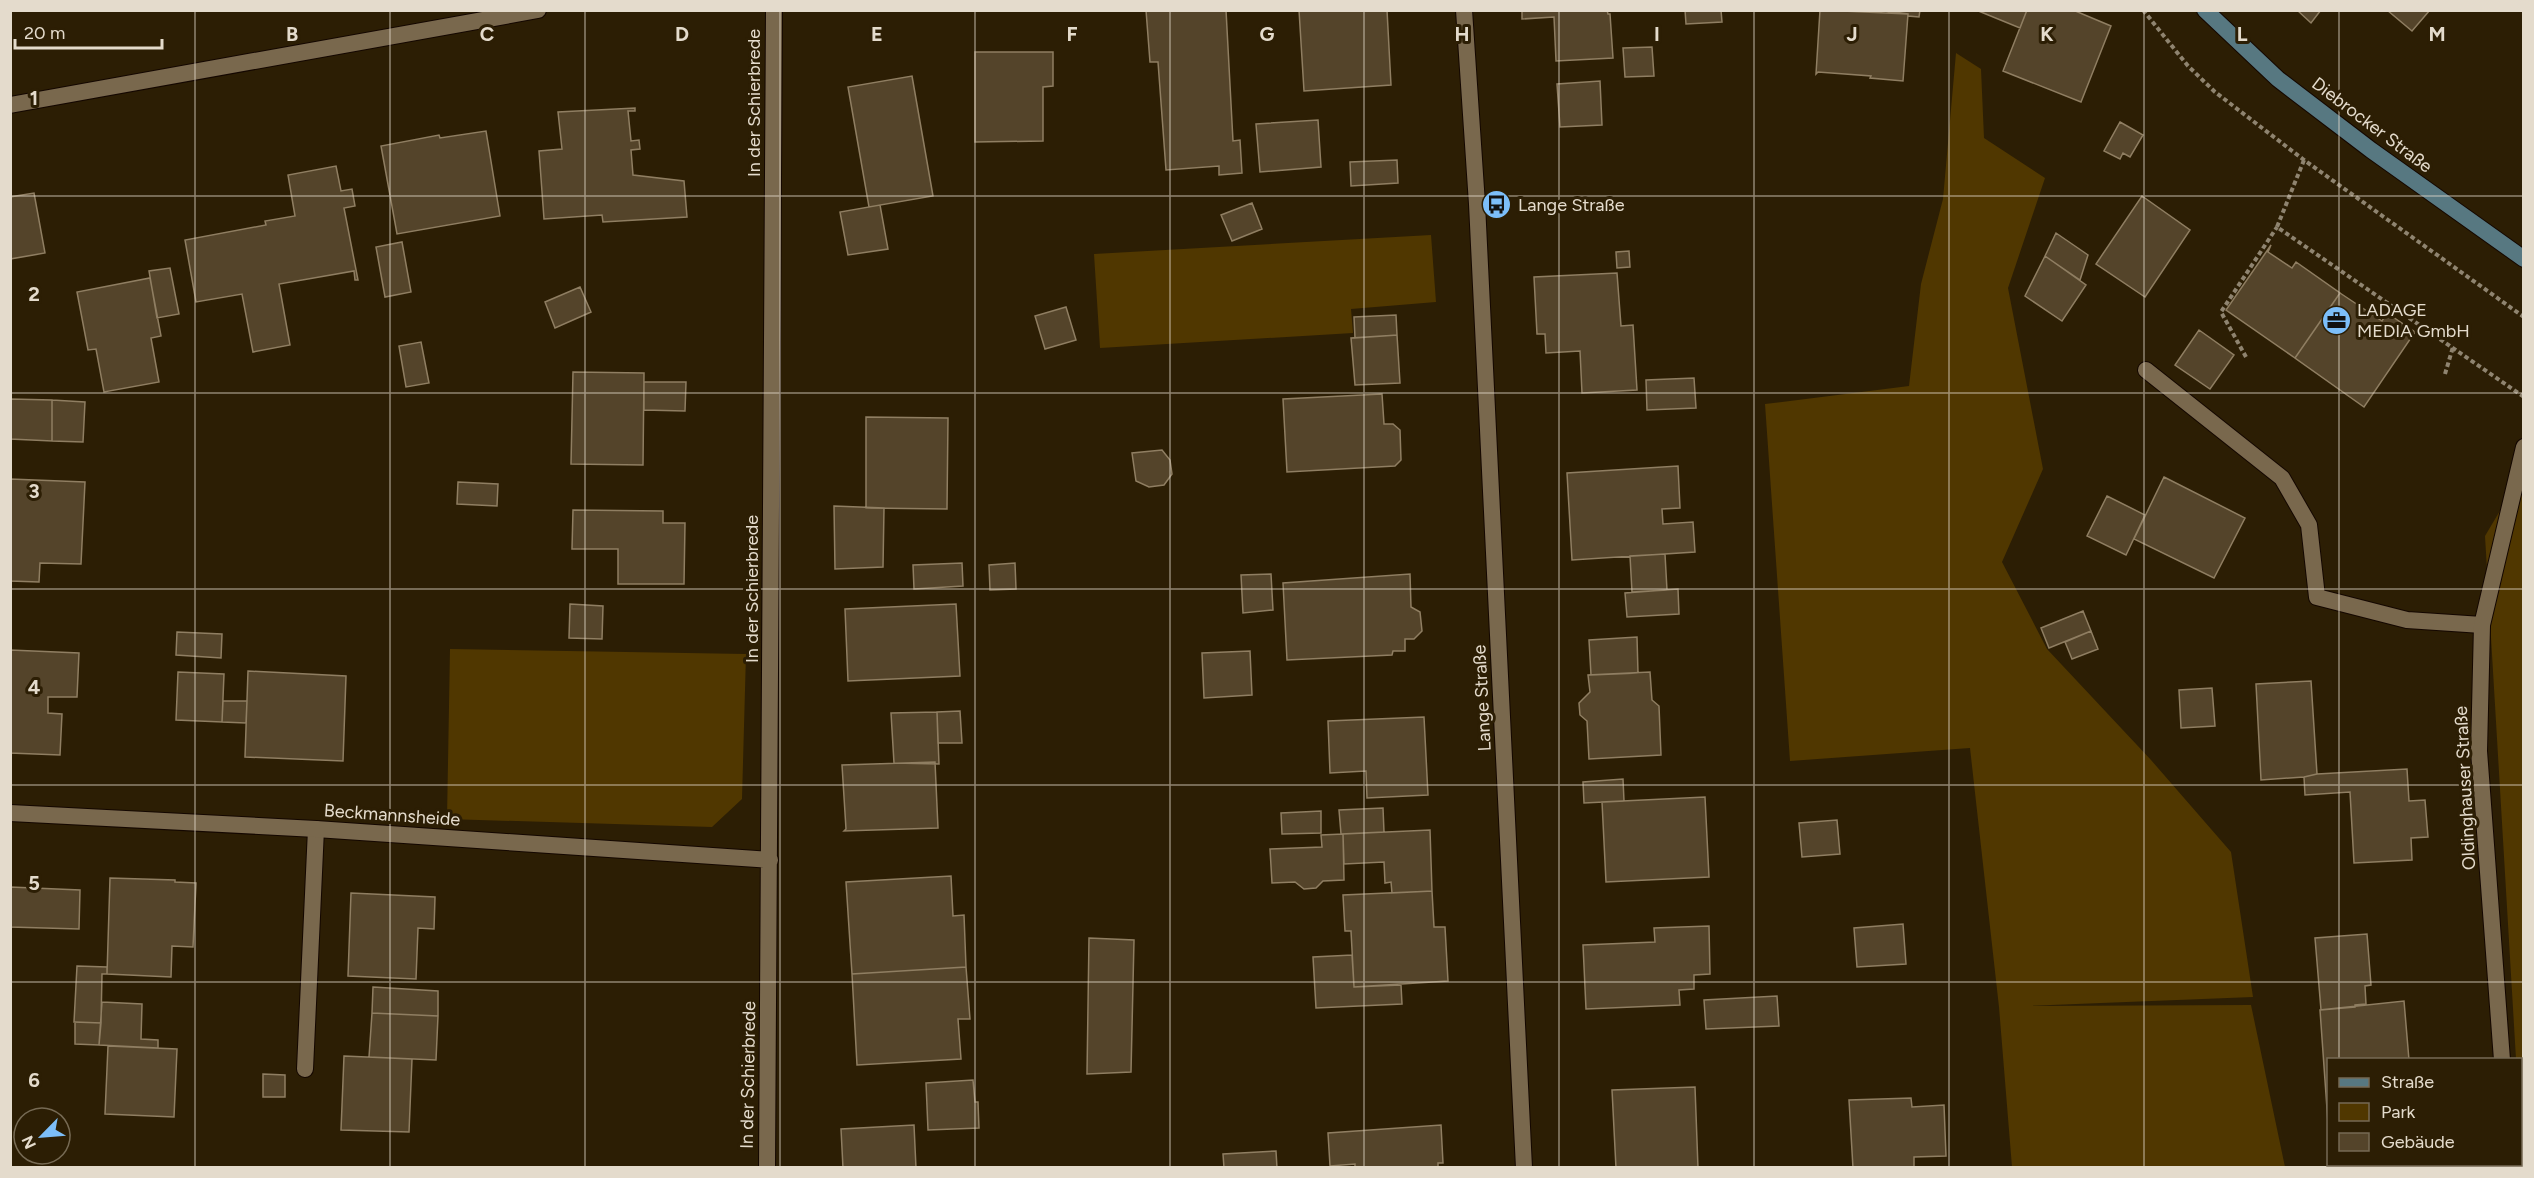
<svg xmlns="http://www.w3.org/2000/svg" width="2534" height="1178" viewBox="0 0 2534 1178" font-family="Figtree,sans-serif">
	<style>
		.green { fill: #503700 }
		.building { fill: #54442a; stroke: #8f7e62; stroke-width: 1.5 }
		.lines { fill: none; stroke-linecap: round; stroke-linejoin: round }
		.service-casing { stroke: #140700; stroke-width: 18 }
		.minor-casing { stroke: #140700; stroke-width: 18 }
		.tertiary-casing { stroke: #140700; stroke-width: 18 }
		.secondary-casing { stroke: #140700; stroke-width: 18 }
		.path { stroke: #8f8470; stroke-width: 4; stroke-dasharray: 4.5 3; stroke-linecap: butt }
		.service { stroke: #79684d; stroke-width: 16 }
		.minor { stroke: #79684d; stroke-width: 16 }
		.tertiary { stroke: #79684d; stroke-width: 16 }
		.secondary { stroke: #577881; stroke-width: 16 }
		.grid { fill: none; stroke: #e4dbcc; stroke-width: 1.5; stroke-opacity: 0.55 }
		.labels { text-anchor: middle; stroke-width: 6; stroke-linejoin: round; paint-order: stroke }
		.street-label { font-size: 18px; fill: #e4dbcc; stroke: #2c1e04 }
		.poi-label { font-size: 18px; fill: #e4dbcc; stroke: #2c1e04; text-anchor: start }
		.grid-label { font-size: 20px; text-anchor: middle; font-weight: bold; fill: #e4dbcc; stroke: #2c1e04; stroke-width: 6; stroke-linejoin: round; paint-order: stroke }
	</style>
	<rect width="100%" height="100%" fill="#2c1e04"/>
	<path class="green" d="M1956 53 1981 69 1984 138 2045 178 2008 288 2043 469 2002 562 2047 649 2151 760 2231 852 2253 997 2027 1006 2251 1005 2285 1167H2012L1999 1007 1970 748 1790 761 1765 404 1909 386 1921 284 1943 199Z
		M1431 235 1436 302 1351 309 1353 333 1100 348 1094 254Z
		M2523 472V1167H2522L2520 1060 2516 1059 2485 536Z
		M450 649 746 654 742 799 712 827 447 819Z"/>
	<path class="building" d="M1146 10H1226L1233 141 1240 140 1242 173 1219 175V166L1166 170 1158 62H1150Z
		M1299 10H1387L1391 85 1304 91Z
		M1522 10H1607L1608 14H1610L1613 58 1556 61 1554 17 1522 19Z
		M1685 10H1721L1722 22 1686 24Z
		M1820 10 1908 14 1903 81 1870 78 1871 76 1818 72 1816 74Z
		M1876 10H1920L1919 17 1908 16V14Z
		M1976 10H2027L2020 28Z
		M2027 10H2073L2111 26 2081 102 2003 71Z
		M2297 10H2321L2311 23Z
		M2387 10H2430L2412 31Z
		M1652 47 1654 76 1625 77 1623 48Z
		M975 52H1053V86L1043 87V141L975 142Z
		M912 76 933 196 869 207 848 87Z
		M1600 81 1602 125 1560 127 1557 84Z
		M635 108V111H628L631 141 639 140 640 149 631 150 633 175 684 181 687 217 603 222 602 215 544 219 539 151 562 149 558 112Z
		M1318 120 1321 167 1260 172 1256 124Z
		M2120 122 2143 135 2130 157 2123 153 2120 159 2104 151Z
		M486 131 500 216 397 234 381 146 439 135 440 138Z
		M1397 160 1398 183 1351 186 1350 162Z
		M336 166 341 191 352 189 355 206 344 208 358 280H355L354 271 279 284 290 345 253 352 242 294 196 302 185 240 266 225 265 221 295 216 288 175Z
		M34 193 45 253 10 259V197Z
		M2142 196 2190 230 2145 297 2096 264Z
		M1252 203 1262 229 1232 241 1221 215Z
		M880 205 888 249 848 255 840 212Z
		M2056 233 2088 255 2080 280 2045 256Z
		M402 242 411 292 385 297 376 247Z
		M2271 245 2268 252 2292 268 2296 262 2340 293 2295 358 2226 310Z
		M1629 251 1630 267 1617 268 1616 252Z
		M2045 256 2086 285 2062 321 2025 296Z
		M170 268 179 314 157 318 149 271Z
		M1617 273 1621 326 1633 325 1637 390 1582 393 1580 351 1546 353 1545 334H1537L1534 277Z
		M150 278 161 336 151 338 159 382 104 392 96 349 88 350 77 292Z
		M580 287 591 312 555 328 545 302Z
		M2340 293 2382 321 2387 313 2415 332 2364 407 2295 358Z
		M1066 307 1076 340 1045 349 1035 316Z
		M1396 315 1397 335 1355 338 1354 317Z
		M2199 330 2234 355 2210 389 2175 365Z
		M1397 335 1400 383 1355 385 1351 338Z
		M421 342 429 383 406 387 399 346Z
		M573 372 644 373 643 465 571 464Z
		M1694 378 1696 408 1647 410 1646 380Z
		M644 382H686L685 411 644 410Z
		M1382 394 1384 424H1393L1400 430 1401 460 1395 466 1287 472 1283 399Z
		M10 399 52 400V441L10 439Z
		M52 400 85 402 83 442 52 441Z
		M866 417 948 418 947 509 866 508Z
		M1162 450 1170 460 1172 474 1164 485 1149 487 1136 481 1132 453Z
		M1678 466 1680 508 1662 509 1663 524 1693 522 1695 552 1572 560 1567 473Z
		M2164 477 2245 518 2214 578 2134 539Z
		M10 479 85 482 81 564 40 563 39 582 10 581Z
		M458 482 498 484 497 506 457 504Z
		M2107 496 2145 515 2126 555 2087 536Z
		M834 506 884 508 883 567 835 569Z
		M573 510 663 511V523H685L684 584H618V549H572Z
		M1665 554 1667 590 1632 592 1630 556Z
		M962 563 963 586 914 589 913 565Z
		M1015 563 1016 589 990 590 989 565Z
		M1271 574 1273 610 1243 613 1241 575Z
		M1410 574 1411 607 1420 612 1422 631 1414 639H1405V651H1393L1392 655 1287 660 1283 583Z
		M1678 589 1679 614 1627 617 1625 593Z
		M570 604 603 606 602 639 569 638Z
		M956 604 960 676 848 681 845 609Z
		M2083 611 2091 631 2049 648 2041 628Z
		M2091 631 2098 649 2072 659 2065 642Z
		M177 632 222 634 221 658 176 655Z
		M1637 637 1638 673 1591 675 1589 640Z
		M10 650 79 653 77 697H48V713L62 714 60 755 10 753Z
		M1250 651 1252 695 1204 698 1202 653Z
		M248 671 346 676 343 761 245 757Z
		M178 672 224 674 222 722 176 720Z
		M1650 672 1652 700 1659 706 1661 755 1589 759 1587 721 1580 715 1579 703 1590 692 1588 675Z
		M2311 681 2317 774 2304 777 2261 780 2256 684Z
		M2212 688 2215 726 2181 728 2179 690Z
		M223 701H247L246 723 222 722Z
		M960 711 962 743H938L937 712Z
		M937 712 939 764 894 763 891 713Z
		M1424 717 1428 795 1367 798 1366 771 1330 773 1328 721Z
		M935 762 938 828 844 831 846 829 842 765Z
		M2407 769 2409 801 2425 800 2428 837 2411 838 2412 860 2354 863 2350 792 2305 795 2304 777 2317 774Z
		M1623 779 1624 801 1584 803 1583 782Z
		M1705 797 1709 877 1606 882 1602 802Z
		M1383 808 1384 832 1341 834 1339 810Z
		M1321 811V833L1282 834 1281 813Z
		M1837 820 1840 854 1802 857 1799 823Z
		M1430 830 1432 891 1392 893 1391 882 1385 883 1384 862 1344 864 1343 834Z
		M1343 834 1344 880 1323 881 1316 888 1304 889 1295 882 1272 883 1270 849 1322 847 1321 835Z
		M951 876 953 916 964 915 966 967 852 974 846 882Z
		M110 878 175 880V882L196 883 193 947 172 946 171 977 107 974Z
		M10 887 80 890 79 929 10 927Z
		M1432 891 1434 927H1445L1448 981 1354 987 1351 931H1345L1343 895Z
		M351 893 435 897 434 929 418 928 416 979 348 976Z
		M1903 924 1906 964 1857 967 1854 928Z
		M1709 926 1710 974 1694 975V989L1679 990 1680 1005 1586 1009 1583 945 1655 942 1654 928Z
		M2367 934 2371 985 2365 986 2366 1004 2355 1005V1007L2321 1010 2315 938Z
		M1089 938 1134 940 1131 1072 1087 1074Z
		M1352 955 1354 987 1401 985 1402 1004 1316 1008 1313 957Z
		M77 966 107 967V974H102L101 1023 74 1022Z
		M966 967 970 1019H958L961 1059 857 1065 852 974Z
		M373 987 438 991V1016L372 1013Z
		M1777 996 1779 1026 1706 1029 1704 1000Z
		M2404 1001 2409 1060H2328V1123L2320 1010Z
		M102 1002 142 1004 141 1039 158 1040V1048L99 1045Z
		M372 1013 438 1016 436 1060 369 1057Z
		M75 1022 101 1023 99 1045 75 1044Z
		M108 1046 177 1049 174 1117 105 1114Z
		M344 1056 412 1059 409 1132 341 1130Z
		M263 1074 285 1075V1097H263Z
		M973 1080 975 1102H978L979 1128 928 1130 926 1083Z
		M1695 1087 1698 1168H1616L1612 1090Z
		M1911 1098 1912 1107 1944 1105 1946 1156 1914 1157V1168H1853L1849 1100Z
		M914 1125 916 1168H843L841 1129Z
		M1441 1125 1443 1163H1438V1168H1361L1355 1167V1164L1330 1166 1328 1133Z
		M1276 1151 1277 1168H1224L1223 1154Z"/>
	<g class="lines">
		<defs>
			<path id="service" d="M2146 370 2282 478 2309 525 2317 597 2407 620 2482 625
				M305 1069 316 829"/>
			<path id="minor" d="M1464 10 1477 204 1524 1168
				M10 813 316 829 770 860
				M2502 1060 2479 751 2482 625 2524 447
				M2510 1164V1168
				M767 1168 774 10"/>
			<path id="tertiary" d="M10 105 538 10"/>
			<path id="secondary" d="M2205 10 2278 79 2371 150 2524 259"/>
		</defs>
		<use href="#service" class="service-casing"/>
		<use href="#minor" class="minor-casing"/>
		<use href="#tertiary" class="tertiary-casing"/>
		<use href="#secondary" class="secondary-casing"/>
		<path class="path" d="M2143 10 2188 66 2215 92 2304 160 2524 317
			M2304 160 2277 227 2524 397
			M2246 357 2221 312 2277 227
			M2445 374 2453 347"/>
		<use href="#service" class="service"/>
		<use href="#minor" class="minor"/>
		<use href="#tertiary" class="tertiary"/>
		<use href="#secondary" class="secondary"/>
	</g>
	<path class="grid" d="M195 10V1168M390 10V1168M585 10V1168M780 10V1168M975 10V1168M1170 10V1168M1364 10V1168M1559 10V1168M1754 10V1168M1949 10V1168M2144 10V1168M2339 10V1060M10 196H2524M10 393H2524M10 589H2524M10 785H2524M10 982H2524M2339 1164V1168"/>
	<defs>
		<symbol id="bus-disc" viewBox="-11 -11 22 22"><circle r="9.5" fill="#7cbef9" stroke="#2c1e04"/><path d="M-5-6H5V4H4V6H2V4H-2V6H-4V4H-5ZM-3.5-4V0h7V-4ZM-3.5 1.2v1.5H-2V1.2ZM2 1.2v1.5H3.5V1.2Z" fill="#111"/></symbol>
		<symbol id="office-disc" viewBox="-11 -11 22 22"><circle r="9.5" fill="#7cbef9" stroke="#2c1e04"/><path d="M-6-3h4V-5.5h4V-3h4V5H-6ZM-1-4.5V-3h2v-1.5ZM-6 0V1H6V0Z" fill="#111"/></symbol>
	</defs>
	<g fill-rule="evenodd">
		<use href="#bus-disc" x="1480" y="188" width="33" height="33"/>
		<use href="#office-disc" x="2320" y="304" width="33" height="33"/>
	</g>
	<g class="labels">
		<g class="street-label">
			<text transform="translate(754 103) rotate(-90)" y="6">In der Schierbrede</text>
			<text transform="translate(2372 125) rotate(37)" y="6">Diebrocker Straße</text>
			<text transform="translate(752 589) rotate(-90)" y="6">In der Schierbrede</text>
			<text transform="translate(1482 698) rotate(-93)" y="6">Lange Straße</text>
			<text transform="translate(2465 788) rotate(-93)" y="6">Oldinghauser Straße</text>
			<text transform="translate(392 815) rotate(4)" y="6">Beckmannsheide</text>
			<text transform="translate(748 1075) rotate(-89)" y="6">In der Schierbrede</text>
		</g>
		<g class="poi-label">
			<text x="1518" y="211">Lange Straße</text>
			<text x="2357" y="316">LADAGE<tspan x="2357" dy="21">MEDIA GmbH</tspan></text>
		</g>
	</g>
	<g class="grid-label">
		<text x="292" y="41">B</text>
		<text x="487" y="41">C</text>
		<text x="682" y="41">D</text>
		<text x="877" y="41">E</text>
		<text x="1072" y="41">F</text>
		<text x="1267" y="41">G</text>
		<text x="1462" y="41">H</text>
		<text x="1657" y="41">I</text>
		<text x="1852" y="41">J</text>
		<text x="2047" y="41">K</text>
		<text x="2242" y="41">L</text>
		<text x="2437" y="41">M</text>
		<text x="34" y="105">1</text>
		<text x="34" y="301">2</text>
		<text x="34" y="498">3</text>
		<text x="34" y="694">4</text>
		<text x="34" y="890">5</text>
		<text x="34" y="1087">6</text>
	</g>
	<rect width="2534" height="1178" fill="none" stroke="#e4dbcc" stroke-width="24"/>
	<rect x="2327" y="1058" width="195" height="108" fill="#2c1e04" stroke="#766a54" stroke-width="1.5"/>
	<rect x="2339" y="1078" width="30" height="9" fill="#577881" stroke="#766a54" stroke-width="1.5"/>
	<text x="2381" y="1088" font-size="18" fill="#e4dbcc">Straße</text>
	<rect x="2339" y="1103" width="30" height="18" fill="#503700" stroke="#766a54" stroke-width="1.5"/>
	<text x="2381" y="1118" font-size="18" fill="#e4dbcc">Park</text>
	<rect x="2339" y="1133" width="30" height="18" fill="#54442a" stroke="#766a54" stroke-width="1.5"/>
	<text x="2381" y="1148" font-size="18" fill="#e4dbcc">Gebäude</text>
	<g transform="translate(42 1136) rotate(245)"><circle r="28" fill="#2c1e04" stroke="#766a54" stroke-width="1.5"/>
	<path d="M0-4.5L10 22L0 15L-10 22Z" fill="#7cbef9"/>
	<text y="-9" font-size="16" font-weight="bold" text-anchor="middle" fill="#e4dbcc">N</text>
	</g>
	<path d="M15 39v9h147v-9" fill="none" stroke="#e4dbcc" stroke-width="3"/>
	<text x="24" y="39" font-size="18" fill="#e4dbcc" stroke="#2c1e04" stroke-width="4.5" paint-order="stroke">20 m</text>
</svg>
